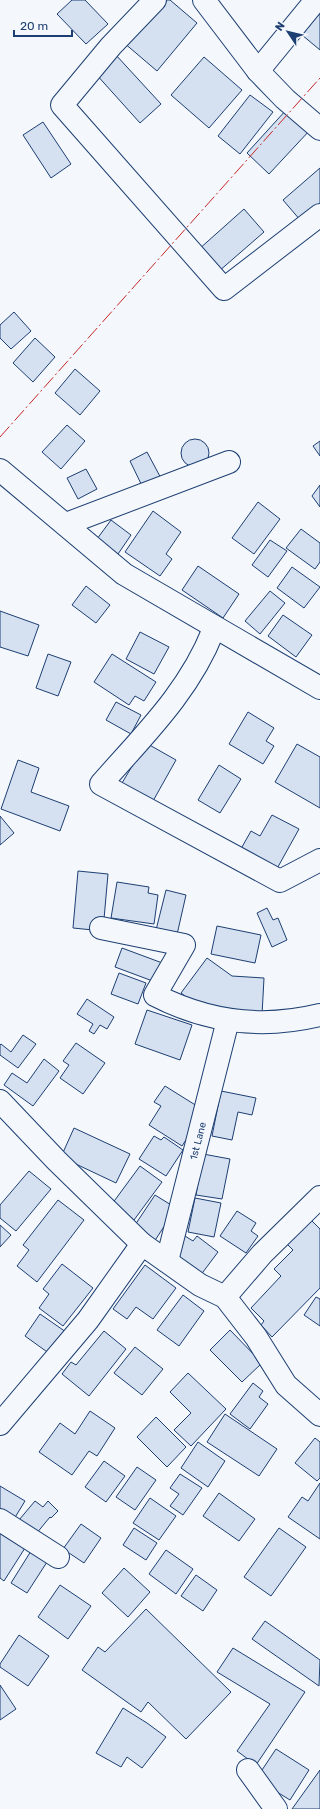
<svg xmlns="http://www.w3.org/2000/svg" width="320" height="1809" viewBox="0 0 320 1809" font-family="Rubik,sans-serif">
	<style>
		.building { fill: #d5e0f0; stroke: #1d3f73 }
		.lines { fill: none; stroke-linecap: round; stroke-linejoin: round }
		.minor-casing { stroke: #1d3f73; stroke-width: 24 }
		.minor { stroke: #f4f7fb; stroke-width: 22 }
		.power { stroke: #c62828; stroke-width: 1; stroke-dasharray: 14 3 2 3; stroke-linecap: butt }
		.labels { text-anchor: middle; stroke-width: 3; stroke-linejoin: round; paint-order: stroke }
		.street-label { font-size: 10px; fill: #1d3f73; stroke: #f4f7fb }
	</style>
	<rect width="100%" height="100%" fill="#f4f7fb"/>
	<path class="building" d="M72 0H85L108 24 86 44 57 14Z
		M158 0H170L197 23 157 71 123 42Z
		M320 13V50L302 35Z
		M115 54 161 104 140 123 95 73Z
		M204 57 242 90 209 128 171 95Z
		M250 95 273 112 240 154 218 136Z
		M287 109 310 130 269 174 247 153Z
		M43 122 71 164 51 178 23 135Z
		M320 168V204L301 221 283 200Z
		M244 209 264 232 218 272 198 250Z
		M14 312 31 331 11 349 0 338V325Z
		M35 338 55 357 33 382 13 363Z
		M75 369 100 391 80 415 55 393Z
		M67 425 85 441 61 469 42 452Z
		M181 453a14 14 0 1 1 28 0a14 14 0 1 1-28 0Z
		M320 441V456L313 446Z
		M147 452 163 482 145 492 130 461Z
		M86 469 97 489 78 499 67 478Z
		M320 485V507L312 496Z
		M258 502 280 519 254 554 232 538Z
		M153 511 181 532 166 554 172 559 160 576 125 552Z
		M111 520 131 535 118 554 97 539Z
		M301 529 320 543V562L315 569 286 548Z
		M270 540 287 551 268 577 252 565Z
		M198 566 239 594 223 618 182 590Z
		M292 567 320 587 304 608 277 588Z
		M86 586 110 605 96 623 72 605Z
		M270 591 285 603 260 634 245 621Z
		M0 611 39 625 28 656 0 647Z
		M283 615 312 635 296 657 268 636Z
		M140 632 169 647 154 674 126 659Z
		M48 654 71 662 58 696 36 688Z
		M112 654 156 682 144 701 135 696 129 705 94 682Z
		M116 702 141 715 131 734 106 720Z
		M248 712 274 728 266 741 274 746 263 764 229 744Z
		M146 743 176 760 153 801 122 783Z
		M297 744 320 757V808L275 782Z
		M18 760 39 768 31 792 69 806 60 831 1 809Z
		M219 765 241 779 220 813 198 800Z
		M272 815 299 829 274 874 238 854 251 831 260 836Z
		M0 816 14 833 0 845Z
		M78 871 108 874 104 919 95 918 93 930 73 928Z
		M117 882 149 887 148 893 158 895 154 924 111 918Z
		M166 890 186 895 176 939 155 934Z
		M267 908 273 920 278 918 287 940 272 947 257 913Z
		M217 926 261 935 255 963 211 954Z
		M122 948 165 964 158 983 115 967Z
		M207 958 232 976 264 978 262 1015 206 1012 181 993Z
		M119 973 146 983 138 1004 111 994Z
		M87 999 114 1017 107 1029 100 1025 94 1034 89 1031 93 1024 77 1014Z
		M147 1010 192 1025 180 1060 135 1044Z
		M23 1035 36 1044 18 1068 0 1055V1045L1 1044 11 1052Z
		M76 1043 105 1063 83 1094 60 1078 69 1065 63 1061Z
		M44 1059 59 1071 33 1106 4 1085 12 1073 27 1083Z
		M165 1086 205 1111 182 1146 149 1125 161 1106 154 1102Z
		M221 1091 256 1098 252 1115 238 1112 232 1140 212 1136Z
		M74 1128 130 1154 116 1183 61 1157Z
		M154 1136 161 1140 164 1137 183 1150 166 1176 139 1159Z
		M203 1154 230 1159 222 1199 196 1195Z
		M140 1166 162 1182 134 1220 112 1204Z
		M29 1171 51 1189 16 1231 0 1218V1205Z
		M155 1195 176 1208 154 1242 133 1228Z
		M195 1198 221 1203 214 1237 188 1232Z
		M58 1200 84 1220 37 1282 17 1266 29 1250 23 1245Z
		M237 1211 256 1223 251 1231 258 1236 246 1253 220 1236Z
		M309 1218 320 1229V1288L272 1337 261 1325 264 1321 251 1308 281 1276 274 1269 293 1250 285 1242Z
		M0 1225 11 1235 0 1247Z
		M185 1236 193 1241 197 1236 218 1252 197 1280 172 1254Z
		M62 1264 93 1288 63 1326 39 1308 49 1294 43 1289Z
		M145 1265 176 1288 153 1319 136 1307 127 1319 113 1309Z
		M183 1295 204 1311 179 1346 157 1330Z
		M316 1297 320 1299V1326L304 1315Z
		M40 1314 66 1332 50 1354 25 1336Z
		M230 1330 262 1363 242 1382 210 1350Z
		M104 1331 126 1349 89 1396 62 1374 71 1362 76 1365Z
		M135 1347 163 1369 142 1395 114 1373Z
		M188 1373 226 1409 191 1446 174 1430 191 1413 170 1392Z
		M253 1383 263 1391 259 1397 268 1404 250 1429 230 1414Z
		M90 1411 115 1428 97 1456 89 1451 72 1475 39 1452 60 1423 75 1434Z
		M225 1414 277 1449 259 1476 207 1442Z
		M156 1417 186 1447 167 1467 137 1437Z
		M315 1438 320 1442V1478L317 1481 295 1463Z
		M198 1442 225 1461 208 1487 181 1468Z
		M104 1461 125 1476 106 1502 85 1487Z
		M137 1467 156 1480 135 1510 116 1497Z
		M180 1474 202 1488 183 1515 170 1506 179 1494 170 1488Z
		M320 1483V1539L288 1517 302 1497 308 1501Z
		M0 1486 25 1501 11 1524 0 1517Z
		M219 1493 255 1519 239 1541 203 1516Z
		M150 1498 176 1516 159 1540 133 1523Z
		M35 1501 43 1507 48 1501 58 1511 51 1518 50 1517 36 1534 19 1520Z
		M81 1524 101 1538 84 1563 63 1549Z
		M134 1528 157 1543 146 1560 123 1545Z
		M279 1528 306 1547 271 1596 244 1577Z
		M0 1532 25 1548 4 1581 0 1578Z
		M166 1550 193 1569 176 1594 149 1574Z
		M31 1551 47 1562 27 1593 11 1583Z
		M124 1568 150 1592 128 1617 102 1593Z
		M196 1575 217 1590 203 1611 181 1596Z
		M60 1585 91 1606 68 1639 38 1617Z
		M146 1609 231 1692 186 1739 148 1702 141 1712 82 1670 98 1647 105 1652Z
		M265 1621 320 1660 319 1686 252 1639Z
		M19 1635 49 1656 28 1686 0 1667V1664Z
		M233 1648 305 1692 256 1765 237 1751 270 1704 217 1672Z
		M0 1685 16 1709 0 1720Z
		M123 1708 147 1723 166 1737 142 1768 127 1757 121 1767 96 1753Z
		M276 1749 309 1770 290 1800 256 1779Z
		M320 1770V1809H292Z"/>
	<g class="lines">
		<defs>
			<g id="minor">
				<path d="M155 0 111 46 62 105 224 289 320 215"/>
				<path d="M204 0 258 71 285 99 320 129"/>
				<path d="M258 71 316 0"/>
				<path d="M0 470 124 574 320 688"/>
				<path d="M66 524 229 462"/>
				<path d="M213 631C189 692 143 736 101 784L280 881 320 860"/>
				<path d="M101 928 184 945 155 995C207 1022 263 1029 320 1015"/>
				<path d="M0 1101 57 1161 142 1244"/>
				<path id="s1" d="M167 1261 228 1020"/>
				<path d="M225 1297 262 1254 320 1197"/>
				<path d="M0 1424 88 1320 142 1244 200 1285 225 1297 256 1337 286 1385 320 1415"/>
				<path d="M0 1520 58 1557"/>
				<path d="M248 1770 276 1809"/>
			</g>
		</defs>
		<use href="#minor" class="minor-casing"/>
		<use href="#minor" class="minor"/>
		<path class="power" d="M0 437 320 78"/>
	</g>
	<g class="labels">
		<g class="street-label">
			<text dy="4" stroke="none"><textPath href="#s1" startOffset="124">1st Lane</textPath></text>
		</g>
	</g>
	<g transform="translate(288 32) rotate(305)" stroke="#f4f7fb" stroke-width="3" paint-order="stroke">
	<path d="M0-3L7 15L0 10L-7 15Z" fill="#1d3f73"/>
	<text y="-6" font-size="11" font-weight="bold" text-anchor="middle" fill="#1d3f73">N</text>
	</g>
	<path d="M14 30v6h58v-6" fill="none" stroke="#1d3f73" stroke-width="2"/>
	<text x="20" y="30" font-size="12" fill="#1d3f73" stroke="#f4f7fb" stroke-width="3" paint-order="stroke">20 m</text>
</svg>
